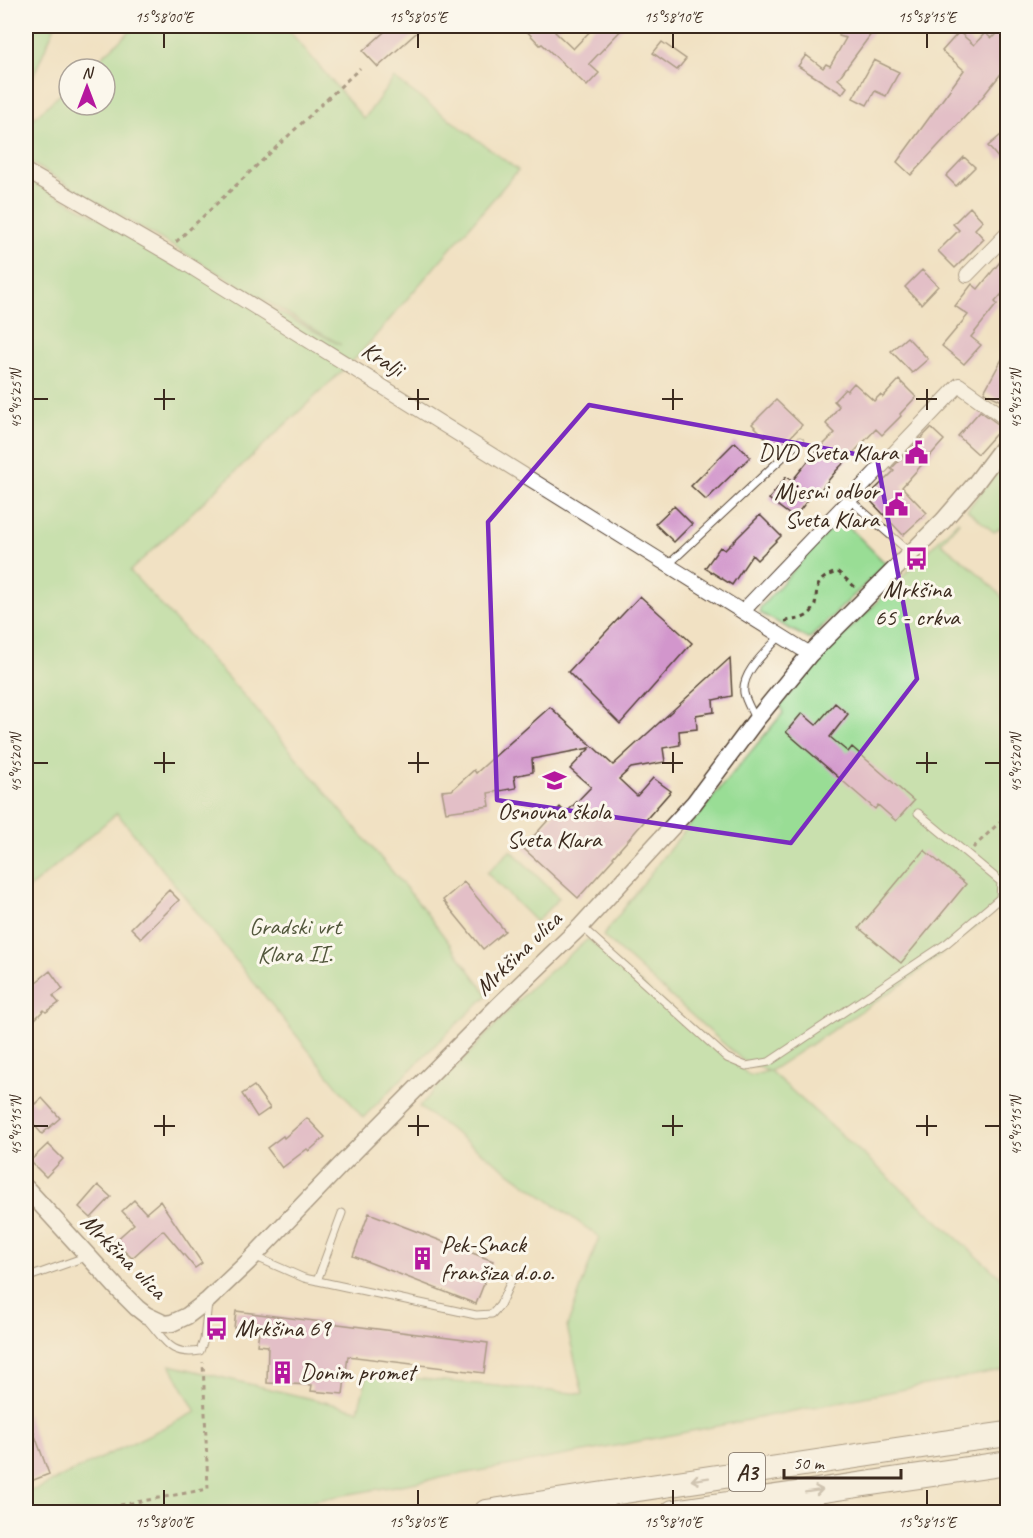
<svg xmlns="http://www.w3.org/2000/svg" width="1033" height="1538" viewBox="0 0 1033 1538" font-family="Caveat,sans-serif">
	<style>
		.green { fill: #99dd95; stroke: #6a845a; stroke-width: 1.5 }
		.building { fill: #d296cc }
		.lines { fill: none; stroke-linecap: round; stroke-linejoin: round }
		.service-casing { stroke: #564537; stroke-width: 9 }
		.minor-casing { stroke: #564537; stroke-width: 16 }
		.tertiary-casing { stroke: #564537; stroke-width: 19 }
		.motorway-casing { stroke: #564537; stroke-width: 26 }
		.path { stroke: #564537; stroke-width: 3; stroke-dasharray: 4.5 4.5; stroke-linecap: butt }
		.service { stroke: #fff; stroke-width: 7 }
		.minor { stroke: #fff; stroke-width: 14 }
		.tertiary { stroke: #fff; stroke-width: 16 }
		.motorway { stroke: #fff; stroke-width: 24 }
		.oneway { stroke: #a79f9a }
		.marked { fill: none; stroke: #7b2cbf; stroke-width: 4.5; stroke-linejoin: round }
		.ticks { fill: none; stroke: #3b2a1e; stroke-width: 2 }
		.labels { text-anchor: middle; stroke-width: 6; stroke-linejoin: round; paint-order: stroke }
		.shield { fill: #fbf7ec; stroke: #75685c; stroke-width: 1.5 }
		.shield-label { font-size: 22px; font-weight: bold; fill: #3b2a1e }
		.street-label { font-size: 24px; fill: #3b2a1e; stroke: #fbf7ec }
		.poi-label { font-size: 24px; fill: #3b2a1e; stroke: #fbf7ec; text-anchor: start }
		.park-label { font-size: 24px; fill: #52573c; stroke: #fbf7ec }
		.neatline { fill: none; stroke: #3b2a1e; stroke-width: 2 }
		.ticks-label { font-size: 15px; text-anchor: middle; fill: #3b2a1e }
	</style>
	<rect width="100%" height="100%" fill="#fbf7ec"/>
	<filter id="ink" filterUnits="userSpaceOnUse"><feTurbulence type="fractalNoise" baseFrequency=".0167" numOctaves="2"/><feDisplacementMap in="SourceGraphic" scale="12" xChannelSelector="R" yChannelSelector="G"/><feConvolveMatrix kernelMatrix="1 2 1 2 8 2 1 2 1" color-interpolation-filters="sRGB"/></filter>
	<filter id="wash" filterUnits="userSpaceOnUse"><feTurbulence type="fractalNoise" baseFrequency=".008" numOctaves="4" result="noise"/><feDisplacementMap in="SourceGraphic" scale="24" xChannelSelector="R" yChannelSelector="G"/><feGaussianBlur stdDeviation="1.35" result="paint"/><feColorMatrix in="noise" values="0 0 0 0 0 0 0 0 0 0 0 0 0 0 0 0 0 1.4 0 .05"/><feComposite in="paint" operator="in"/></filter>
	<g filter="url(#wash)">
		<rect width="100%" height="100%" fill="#f1e1c3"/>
		<path class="green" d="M26 26H55L26 93Z
			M136 26H285L364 119 394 78 518 170 359 355 130 571 248 700 422 907 488 995 444 1036 363 1118 117 813 26 891V179L341 345 26 160V125L69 86V105H105V69H88Z
			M1007 460V530L1000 528 994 532 967 510Z
			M840 518 886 564 809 639 760 613V608Z
			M958 521 959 522 941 543C965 562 989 580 1007 603V887L997 909 904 983 770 1071 1007 1283V1369L595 1450 250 1512H26V1490H35L196 1412 170 1365 358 1410 368 1374 583 1394 567 1327 599 1237 419 1107 530 988 588 939 750 1076 768 1071 742 1060 603 936 663 857 783 713 780 705 819 660Z
			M511 850 559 898 536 922 487 873Z"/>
		<g id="blocks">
			<path class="building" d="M391 26H424L378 67 363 51Z
				M522 26H562L555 32 573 49 595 26H625L589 64 599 73 587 86 542 44 540 45Z
				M842 26H877L838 79 847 87 842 94 798 66 806 55 823 68 826 64 830 66 846 38 839 36Z
				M1005 26H1008V65L976 105 911 175 897 162 964 70 942 51 959 32 974 45 985 33 991 38 993 36 994 37Z
				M662 42 686 59 677 70 653 53Z
				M874 60 899 72 886 96 875 91 867 105 853 98Z
				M1008 129V154L1000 160 988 146Z
				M964 157 975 167 956 186 946 176Z
				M970 207 983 221 975 229 984 239 955 268 938 251 959 230 953 224Z
				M1008 252V287L995 302 997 304 971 337 981 345 964 364 942 346 968 315 955 306 972 284 978 289Z
				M922 270 938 286 921 304 905 287Z
				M907 337 928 359 912 373 891 351Z
				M1008 348V404L984 392Z
				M899 380 916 397 900 414 901 416 882 435 876 429 836 471 819 492 816 489 794 518 769 499 786 477 792 481 813 455 835 433 826 424 839 406 834 401 845 389 847 391 854 383 874 401 880 395 883 397Z
				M776 400 802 425 778 450 752 424Z
				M980 411 1002 427 978 454 958 436Z
				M931 428 944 440 902 487 927 513 903 535 867 497 894 471 891 469Z
				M735 442 750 457 706 500 691 486Z
				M674 506 692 524 674 542 655 524Z
				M760 515 781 536 757 560 752 555 732 585 705 568 720 547 725 550Z
				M640 596 692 643 620 724 568 672Z
				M730 658 732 696 713 700 714 712 696 715 697 729 679 731 680 745 663 748 665 762 631 768 619 779 637 796 653 778 671 791 613 857 614 858 578 898 523 848 560 807 566 813 591 787 570 769 590 748 532 759 533 772 514 776 516 788 488 793 490 806 446 812 442 791 452 790 474 770 476 773 550 707 613 765Z
				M835 703 848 714 830 737 848 752 852 747 914 801 896 821 878 805 875 809 786 732 802 713 816 725Z
				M924 850 966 884 901 963 859 928Z
				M464 882 505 931 483 949 443 900Z
				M169 890 179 900 141 938 131 928Z
				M50 971 63 989 53 996 59 1003 46 1012 44 1010 26 1028V990Z
				M254 1086 270 1108 257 1117 242 1094Z
				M26 1097 36 1104 42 1098 60 1118 42 1134 26 1116Z
				M307 1118 325 1137 309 1151 307 1149 282 1168 267 1148 283 1136 284 1138Z
				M48 1144 63 1159 46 1177 30 1161Z
				M98 1185 111 1197 91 1218 79 1207Z
				M134 1200 146 1213 160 1201 202 1263 195 1268 163 1230 132 1258 114 1242 134 1224 122 1211Z
				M369 1213 493 1261 476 1304 353 1256Z
				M236 1311 488 1343 484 1373 348 1356 343 1394 311 1391 312 1385 267 1383 268 1346 257 1345 259 1331 234 1328Z
				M27 1414 49 1474 26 1483V1415Z"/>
		</g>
	</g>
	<g filter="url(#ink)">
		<use href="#blocks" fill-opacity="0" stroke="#564537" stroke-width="1.5"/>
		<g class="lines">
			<defs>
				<path id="service" d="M849 499 911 553
					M669 564 800 441
					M755 719C752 711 746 702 744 693 741 672 768 650 781 635
					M581 926 727 1058 746 1066 769 1062 947 943 1000 898 1001 882 918 813
					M256 1257 304 1278 476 1315 492 1314 500 1305 512 1279
					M26 1278 88 1256
					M317 1281 342 1213
					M148 1321C166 1341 170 1356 200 1351L204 1340 208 1302"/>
				<path id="minor" d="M26 171 180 260 810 654
					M967 275 1008 233
					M743 611 959 385 1008 420"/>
				<path id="tertiary" d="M26 1188 120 1291 137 1308 146 1315 165 1324 172 1323 187 1316 208 1300 248 1262 340 1166 498 1006 581 926 694 803 756 720 810 654 943 521 975 484 1008 440"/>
				<path id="motorway" d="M486 1512 942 1443 1008 1434
					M673 1512 1008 1463"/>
			</defs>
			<use href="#service" class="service-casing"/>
			<use href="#minor" class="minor-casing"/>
			<use href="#tertiary" class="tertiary-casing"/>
			<use href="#motorway" class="motorway-casing"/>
			<path class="path" d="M176 242 360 68
				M785 621C793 620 803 619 808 615 825 602 804 580 838 572L855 587
				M973 848 1008 814
				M94 1512 104 1508 208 1489 203 1362"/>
			<use href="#service" class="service"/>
			<use href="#minor" class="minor"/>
			<use href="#tertiary" class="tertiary"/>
			<use href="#motorway" class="motorway"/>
		</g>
		<defs><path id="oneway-shaft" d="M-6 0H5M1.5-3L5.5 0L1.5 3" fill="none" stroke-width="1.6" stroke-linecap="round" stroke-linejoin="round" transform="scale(1.5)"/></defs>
		<g class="oneway">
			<use href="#oneway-shaft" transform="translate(700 1479) rotate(171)"/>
			<use href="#oneway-shaft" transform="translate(814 1491) rotate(-9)"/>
		</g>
	</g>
	<path d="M0 0H1033V1538H0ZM589 405 877 458 917 679 791 843 497 800 488 522Z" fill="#f1e1c3" fill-opacity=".55" fill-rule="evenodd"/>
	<path class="marked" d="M589 405 877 458 917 679 791 843 497 800 488 522Z"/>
	<path class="ticks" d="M164 33V48M418 33V48M673 33V48M927 33V48M164 389V410M418 389V410M673 389V410M927 389V410M33 399H48M154 399H175M408 399H429M662 399H683M916 399H937M985 399H1000M164 752V773M418 752V773M673 752V773M927 752V773M33 763H48M154 763H175M408 763H429M662 763H683M916 763H937M985 763H1000M164 1115V1136M418 1115V1136M673 1115V1136M927 1115V1136M33 1126H48M154 1126H175M408 1126H429M662 1126H683M916 1126H937M985 1126H1000M164 1490V1505M418 1490V1505M673 1490V1505M927 1490V1505"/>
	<defs>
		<symbol id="civic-bare" viewBox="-9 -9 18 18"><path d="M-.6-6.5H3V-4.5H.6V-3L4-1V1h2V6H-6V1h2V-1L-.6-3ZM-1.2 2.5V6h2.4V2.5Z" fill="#b5179e" stroke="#fbf7ec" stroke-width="2.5" paint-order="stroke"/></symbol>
		<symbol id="bus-bare" viewBox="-9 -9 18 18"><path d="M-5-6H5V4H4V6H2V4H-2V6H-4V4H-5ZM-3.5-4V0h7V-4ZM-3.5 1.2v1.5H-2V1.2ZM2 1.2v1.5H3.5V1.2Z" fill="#b5179e" stroke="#fbf7ec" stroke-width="2.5" paint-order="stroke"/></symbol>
		<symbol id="school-bare" viewBox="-9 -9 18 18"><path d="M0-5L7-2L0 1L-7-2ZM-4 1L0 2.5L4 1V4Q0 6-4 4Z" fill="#b5179e" stroke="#fbf7ec" stroke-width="2.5" paint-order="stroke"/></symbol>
		<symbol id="building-bare" viewBox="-9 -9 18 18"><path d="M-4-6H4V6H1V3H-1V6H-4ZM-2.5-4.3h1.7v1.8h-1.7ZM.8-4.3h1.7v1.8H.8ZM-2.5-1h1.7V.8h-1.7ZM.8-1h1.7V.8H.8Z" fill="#b5179e" stroke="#fbf7ec" stroke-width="2.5" paint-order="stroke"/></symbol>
	</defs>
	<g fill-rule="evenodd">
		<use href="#civic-bare" x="900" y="436" width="33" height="33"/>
		<use href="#civic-bare" x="880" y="488" width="33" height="33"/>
		<use href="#bus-bare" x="900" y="542" width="33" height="33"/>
		<use href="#school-bare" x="538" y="764" width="33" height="33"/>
		<use href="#building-bare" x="406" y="1242" width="33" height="33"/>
		<use href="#bus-bare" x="200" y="1312" width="33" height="33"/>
		<use href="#building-bare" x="266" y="1356" width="33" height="33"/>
	</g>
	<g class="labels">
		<rect class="shield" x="729" y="1453" width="36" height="38" rx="4.5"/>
		<g class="shield-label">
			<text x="747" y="1480">A3</text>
		</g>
		<g class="street-label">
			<text transform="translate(383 359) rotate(32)" y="8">Kralji</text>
			<text transform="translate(518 953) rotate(-44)" y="8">Mrkšina ulica</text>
			<text transform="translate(124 1256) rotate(45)" y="8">Mrkšina ulica</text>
		</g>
		<g class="poi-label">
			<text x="898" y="460" text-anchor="end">DVD Sveta Klara</text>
			<text x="879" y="499" text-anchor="end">Mjesni odbor<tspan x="879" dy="28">Sveta Klara</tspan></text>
			<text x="917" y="597" text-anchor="middle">Mrkšina<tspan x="917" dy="28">65 - crkva</tspan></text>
			<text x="554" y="819" text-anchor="middle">Osnovna škola<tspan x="554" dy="28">Sveta Klara</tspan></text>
			<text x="441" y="1252">Pek-Snack<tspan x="441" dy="28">franšiza d.o.o.</tspan></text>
			<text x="235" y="1336">Mrkšina 69</text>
			<text x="300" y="1380">Donim promet</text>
		</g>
		<g class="park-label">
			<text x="295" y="934">Gradski vrt<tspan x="295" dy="28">Klara II.</tspan></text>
		</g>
	</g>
	<rect width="1033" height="1538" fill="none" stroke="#fbf7ec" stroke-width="66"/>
	<g transform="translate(87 87)"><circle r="28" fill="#fbf7ec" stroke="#aea59a" stroke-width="1.5"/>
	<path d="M0-4.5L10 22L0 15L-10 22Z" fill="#b5179e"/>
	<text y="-9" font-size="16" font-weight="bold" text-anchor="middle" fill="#3b2a1e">N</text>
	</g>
	<path d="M784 1469v9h117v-9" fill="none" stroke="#3b2a1e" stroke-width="3"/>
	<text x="793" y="1469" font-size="18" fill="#3b2a1e" stroke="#fbf7ec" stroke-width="4.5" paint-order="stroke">50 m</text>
	<rect x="33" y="33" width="967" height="1472" class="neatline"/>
	<g class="ticks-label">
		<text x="164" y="22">15°58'00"E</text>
		<text x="418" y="22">15°58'05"E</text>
		<text x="673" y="22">15°58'10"E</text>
		<text x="927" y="22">15°58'15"E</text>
		<text transform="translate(16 399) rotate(-90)" y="5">45°45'25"N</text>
		<text transform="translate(1016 399) rotate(-90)" y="5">45°45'25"N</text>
		<text transform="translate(16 763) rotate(-90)" y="5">45°45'20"N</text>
		<text transform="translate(1016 763) rotate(-90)" y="5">45°45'20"N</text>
		<text transform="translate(16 1126) rotate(-90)" y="5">45°45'15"N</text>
		<text transform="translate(1016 1126) rotate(-90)" y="5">45°45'15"N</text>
		<text x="164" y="1527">15°58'00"E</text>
		<text x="418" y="1527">15°58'05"E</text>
		<text x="673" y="1527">15°58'10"E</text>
		<text x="927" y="1527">15°58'15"E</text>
	</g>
</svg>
